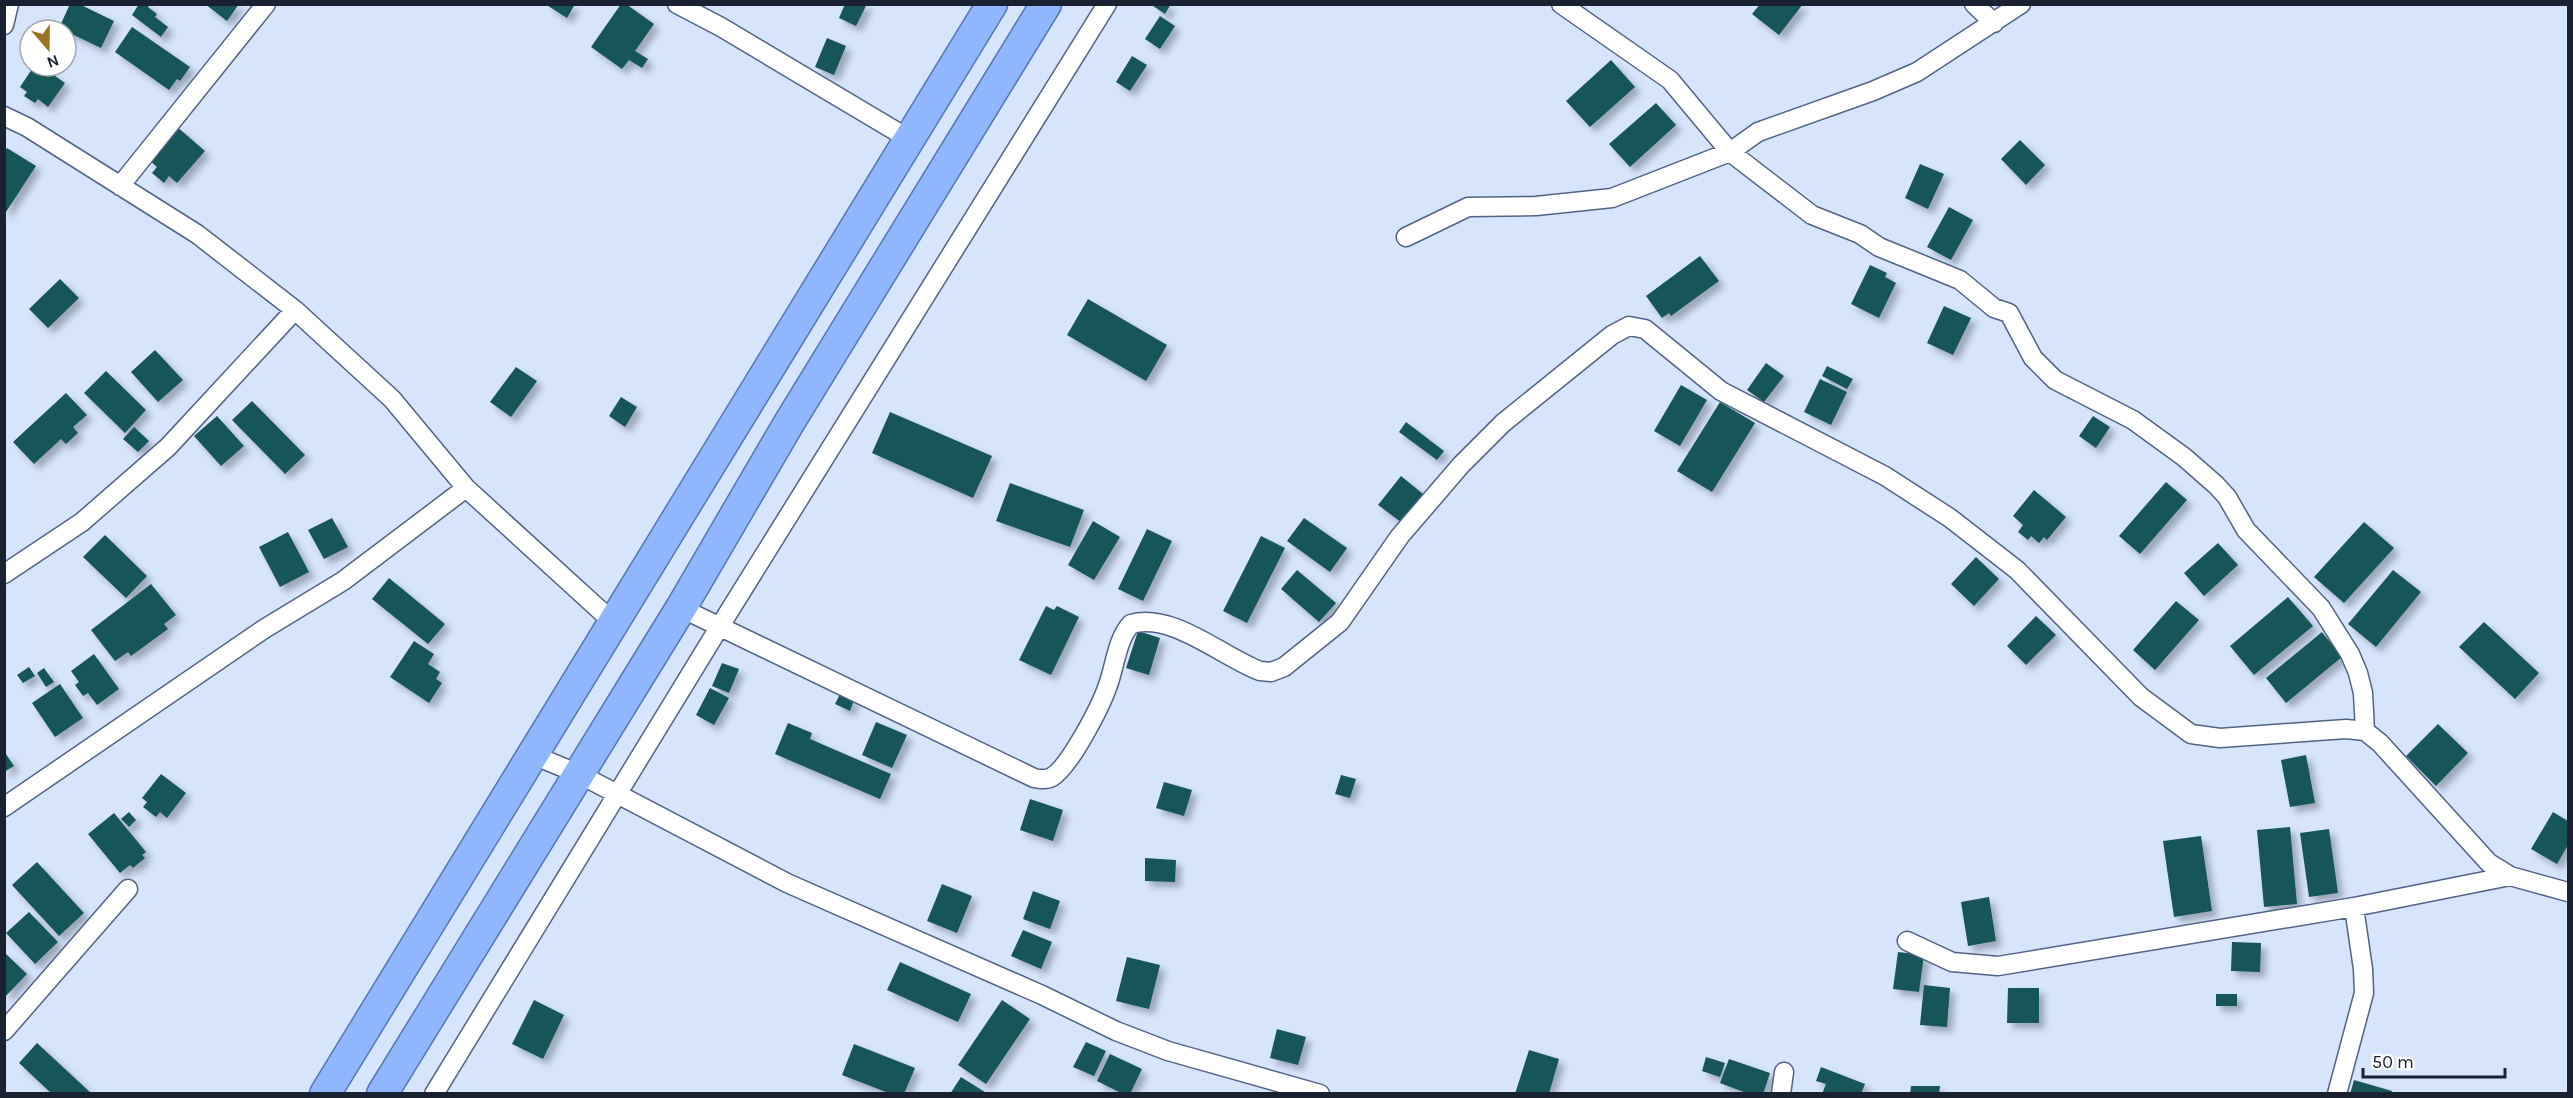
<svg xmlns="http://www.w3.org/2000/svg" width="2573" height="1098" viewBox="0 0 2573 1098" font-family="Karla,sans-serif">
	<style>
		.building { fill: #175459; filter: url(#shadow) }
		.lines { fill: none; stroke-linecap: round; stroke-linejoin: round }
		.minor-casing { stroke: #516386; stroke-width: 21 }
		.trunk-casing { stroke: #5576b6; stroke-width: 33 }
		.minor { stroke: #fff; stroke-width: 18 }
		.trunk { stroke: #90b6fe; stroke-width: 30 }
	</style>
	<defs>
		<filter id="shadow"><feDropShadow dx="5.5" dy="5.5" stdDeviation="3" flood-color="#0004"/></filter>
	</defs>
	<rect width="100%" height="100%" fill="#d6e4fc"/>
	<path class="building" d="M70 4H79L114 21 101 48 59 28Z
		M139 4H150L148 7 157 14 155 17 168 27 161 37 132 15Z
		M205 4H239L227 21Z
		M545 4H575L567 18Z
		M621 4H626L654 24 635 51 648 59 642 68 629 60 622 69 591 47Z
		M845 4H867L856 26 839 18Z
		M1154 4H1171L1165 14 1153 6Z
		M1760 4H1803L1779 35 1752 14Z
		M1160 16 1175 26 1160 49 1145 39Z
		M132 27 190 67 180 81 177 79 169 90 115 52Z
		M827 38 846 46 834 75 815 67Z
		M1132 56 1147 65 1130 91 1116 82Z
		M1611 60 1635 87 1590 127 1566 101Z
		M34 66H41L65 83 48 107 38 99 35 103 24 96 27 92 20 87Z
		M1656 103 1676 125 1630 167 1609 144Z
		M176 126 205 151 177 183 169 176 164 183 152 173 157 167 148 159Z
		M2020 140 2045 165 2026 185 2001 159Z
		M7 148 36 166 4 215V152Z
		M1920 164 1944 174 1928 209 1905 198Z
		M1949 207 1973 220 1951 260 1927 247Z
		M1700 256 1719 281 1671 316 1669 313 1662 318 1646 296Z
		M1870 265 1887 273 1885 277 1896 283 1879 318 1851 304Z
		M60 279 79 298 48 328 29 309Z
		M1088 299 1167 345 1146 381 1067 335Z
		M1944 306 1971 318 1953 355 1927 343Z
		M155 350 183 380 158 402 131 372Z
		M1766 363 1784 376 1764 402 1747 390Z
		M1827 366 1853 379 1847 389 1822 376Z
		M516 367 537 381 511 417 490 402Z
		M106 371 146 410 125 433 84 393Z
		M1820 379 1847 392 1831 425 1804 412Z
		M1681 385 1707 400 1680 446 1654 431Z
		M66 393 87 415 73 427 78 433 66 444 61 439 34 464 13 442Z
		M621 397 637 407 625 427 609 416Z
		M252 401 305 455 285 474 232 420Z
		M1720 402 1755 423 1712 492 1677 471Z
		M890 412 992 456 973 498 872 453Z
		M217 416 244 446 221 466 194 436Z
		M2093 416 2110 427 2096 448 2079 436Z
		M1406 422 1444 451 1437 460 1399 432Z
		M134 427 149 441 138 452 123 439Z
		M1401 476 1423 494 1401 522 1378 505Z
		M2166 482 2187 500 2140 554 2119 536Z
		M1010 483 1084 510 1070 547 996 521Z
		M2034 490 2066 517 2047 540 2044 537 2039 543 2031 536 2028 540 2018 532 2023 525 2013 516Z
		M332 518 348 547 324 559 308 530Z
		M1304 518 1347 548 1330 572 1287 541Z
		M1093 521 1120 537 1094 580 1068 565Z
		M2364 522 2394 548 2344 603 2314 577Z
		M1147 529 1172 541 1143 601 1118 589Z
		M288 532 309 572 280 587 259 547Z
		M105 535 147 576 126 598 83 557Z
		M1261 536 1285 548 1247 623 1223 611Z
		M2218 543 2238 565 2204 596 2184 573Z
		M1976 557 1999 579 1974 606 1951 584Z
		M1297 570 1336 603 1319 622 1281 589Z
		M2393 570 2421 592 2376 647 2348 624Z
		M389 578 445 624 428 644 372 599Z
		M151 584 176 615 164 624 168 629 131 656 128 652 115 661 91 630Z
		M2288 597 2313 626 2254 675 2230 646Z
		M2176 601 2199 620 2155 670 2133 650Z
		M1046 606 1054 610 1057 606 1079 617 1051 675 1019 660Z
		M2036 616 2056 635 2026 665 2007 646Z
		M2484 622 2539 673 2515 699 2459 647Z
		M1138 631 1160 638 1149 675 1126 668Z
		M2322 632 2342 657 2286 703 2266 678Z
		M414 641 434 654 428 664 440 672 436 679 442 683 429 703 390 677Z
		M94 654 119 689 97 705 88 693 83 696 75 685 79 682 71 671Z
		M722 663 739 669 729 693 712 686Z
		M29 667 35 676 23 683 17 675Z
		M44 668 54 682 46 687 37 673Z
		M60 684 83 718 55 737 32 703Z
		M710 688 729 698 714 725 696 715Z
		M840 694 854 700 850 711 835 704Z
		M876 722 907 735 892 768 862 755Z
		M788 723 812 733 810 739 891 774 880 799 775 754Z
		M2438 724 2468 753 2436 786 2406 756Z
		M4 751 14 766 4 772Z
		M2306 755 2315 803 2290 807 2281 760Z
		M161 774 186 793 167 818 160 812 156 817 143 807 147 802 142 798Z
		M1341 775 1356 779 1350 798 1335 794Z
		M1164 782 1192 790 1184 816 1156 808Z
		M1030 799 1063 810 1053 841 1020 830Z
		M129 812 136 820 129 827 121 819Z
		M2553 812 2568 821V845L2557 864 2531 849Z
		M114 813 146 852 142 855 145 858 133 868 130 865 120 873 88 834Z
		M2290 827 2297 904 2264 907 2257 830Z
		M2329 829 2338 893 2309 897 2300 833Z
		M2201 836 2212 911 2174 917 2163 841Z
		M1145 858 1176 860 1175 882 1145 881Z
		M37 862 84 913 59 936 12 885Z
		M942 884 972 896 957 933 927 921Z
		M1033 891 1060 901 1050 929 1023 919Z
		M1989 897 1996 941 1968 946 1961 902Z
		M29 912 58 942 35 964 6 933Z
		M1023 930 1052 942 1041 969 1011 956Z
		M2232 942 2261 943 2260 972 2231 971Z
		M1898 952 1924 955 1919 992 1893 989Z
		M5 953 27 974 5 997Z
		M1127 957 1160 965 1149 1009 1116 1001Z
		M900 962 971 994 958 1022 887 990Z
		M1924 985 1950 988 1947 1027 1920 1025Z
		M2008 988H2039V1023H2007Z
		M2216 994H2237V1006H2216Z
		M534 1000 564 1015 543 1059 512 1044Z
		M1002 1000 1030 1019 986 1084 958 1065Z
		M1277 1029 1306 1037 1298 1065 1270 1058Z
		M1086 1042 1106 1051 1094 1076 1073 1067Z
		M37 1043 92 1094H52L19 1063Z
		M854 1044 915 1068 904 1094H891L842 1075Z
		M1529 1050 1559 1059 1549 1094H1515Z
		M1110 1054 1142 1069 1130 1094H1123L1097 1081Z
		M1706 1057 1725 1063 1720 1077 1702 1071Z
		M1729 1059 1770 1073 1763 1094H1749L1720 1083Z
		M1821 1067 1865 1084 1861 1094H1822L1826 1084 1816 1081Z
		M961 1077 988 1094H950Z
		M2354 1080 2392 1091 2391 1094H2350Z
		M1911 1086H1940L1939 1094H1910Z"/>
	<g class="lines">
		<defs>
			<path id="minor" d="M677 4 721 27 909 139
				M1561 4 1670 80 1730 152 1812 215 1860 234 1879 247 1960 280 1994 308 2009 313 2033 358 2055 380 2133 420 2184 457 2216 485 2227 497 2246 530 2321 608 2350 654 2358 673 2363 693 2365 731
				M1974 4 1994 23
				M4 25 9 4
				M4 116 27 127 197 234 295 310 392 399 466 488 614 623
				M120 186 266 4
				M1406 237 1468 207 1536 206 1612 198 1730 152 1758 132 1873 91 1917 72 2021 4
				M4 574 82 522 168 447 295 310
				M681 608 1034 778C1039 779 1047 780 1052 777 1070 766 1101 706 1108 685 1115 666 1117 639 1131 624 1172 612 1221 656 1260 671L1271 672 1284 667 1340 622 1400 536 1461 465 1503 423 1612 335 1629 326 1645 329 1721 391 1885 476 1950 518 2017 570 2141 697 2191 734 2220 738 2346 729 2365 731 2380 743 2489 863 2510 876 2568 892
				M533 755 579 774 787 883 1042 995 1116 1031 1168 1051 1320 1094
				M4 807 264 629 343 581 466 488
				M1907 941 1952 962 1998 966 2354 907 2510 876
				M4 1031 128 889
				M434 1094 720 626 1107 4
				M1781 1094 1784 1072
				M2337 1094 2364 993 2363 969 2354 907"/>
			<path id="trunk" d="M325 1094 992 4
				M382 1094 681 608 789 423 1046 4"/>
		</defs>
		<use href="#minor" class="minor-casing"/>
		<use href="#trunk" class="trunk-casing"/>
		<use href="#minor" class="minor"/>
		<use href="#trunk" class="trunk"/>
	</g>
	<rect width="2573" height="1098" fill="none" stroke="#1a2231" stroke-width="12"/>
	<g transform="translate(48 48) rotate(160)"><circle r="28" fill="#ffffff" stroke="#a3a7ad" stroke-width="1.5"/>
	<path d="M0-4.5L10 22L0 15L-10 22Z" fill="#99731f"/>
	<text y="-9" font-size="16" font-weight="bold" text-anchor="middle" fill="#1a2231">N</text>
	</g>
	<path d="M2363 1068v9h142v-9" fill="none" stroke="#1a2231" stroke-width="3"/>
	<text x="2372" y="1068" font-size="18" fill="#1a2231" stroke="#ffffff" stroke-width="4.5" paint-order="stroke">50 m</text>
</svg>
